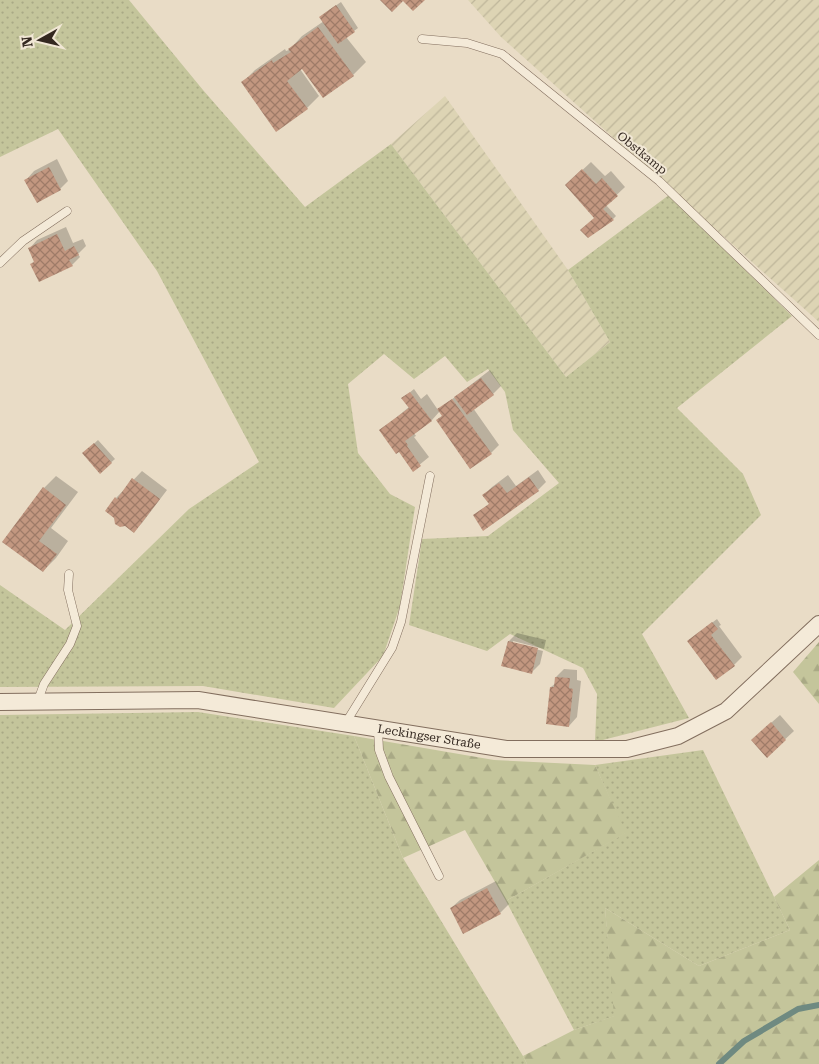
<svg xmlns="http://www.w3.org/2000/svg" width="819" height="1064" viewBox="0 0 819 1064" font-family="'Roboto Serif',serif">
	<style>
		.farmland { fill: url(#farmland-furrows) }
		.grass { fill: url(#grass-dots) }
		.forest { fill: url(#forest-firs) }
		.shadow { fill: #0003 }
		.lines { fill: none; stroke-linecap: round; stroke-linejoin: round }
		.stream { stroke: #6f8a81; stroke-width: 6 }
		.building { fill: url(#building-cross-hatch) }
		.service-casing { stroke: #826e5e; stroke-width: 9 }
		.minor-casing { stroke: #826e5e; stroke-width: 18 }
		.service { stroke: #f4ead8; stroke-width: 8 }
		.minor { stroke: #f4ead8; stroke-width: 16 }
		.labels { text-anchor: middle; stroke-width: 4; stroke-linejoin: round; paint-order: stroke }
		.street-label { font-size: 12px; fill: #342820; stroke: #f1e7d5 }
	</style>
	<defs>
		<pattern id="farmland-furrows" width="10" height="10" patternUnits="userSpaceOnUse" patternTransform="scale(1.25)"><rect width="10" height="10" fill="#ddd4b4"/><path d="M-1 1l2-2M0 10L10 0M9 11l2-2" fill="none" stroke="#beb69a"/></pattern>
		<pattern id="grass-dots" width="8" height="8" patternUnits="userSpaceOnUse" patternTransform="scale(1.25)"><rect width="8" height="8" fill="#c4c59b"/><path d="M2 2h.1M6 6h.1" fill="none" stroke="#a9a985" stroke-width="1.8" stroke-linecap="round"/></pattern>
		<pattern id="forest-firs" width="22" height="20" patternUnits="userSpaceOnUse" patternTransform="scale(1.25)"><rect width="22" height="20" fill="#c4c59b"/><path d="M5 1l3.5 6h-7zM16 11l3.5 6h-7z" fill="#a9a985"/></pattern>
		<pattern id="building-cross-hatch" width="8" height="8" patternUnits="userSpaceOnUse" patternTransform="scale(1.25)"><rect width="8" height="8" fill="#c29780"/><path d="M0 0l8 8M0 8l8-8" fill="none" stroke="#9e7b68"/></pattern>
	</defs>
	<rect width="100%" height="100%" fill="#e9dcc6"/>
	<path class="farmland" d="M468 0H819V322L501 37Z
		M445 96 568 270 610 342 566 377 391 144Z"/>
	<path class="grass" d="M0 0H129L203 90 305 207 391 144 566 377 610 342 568 270 669 195 792 316 677 408 743 474 761 515 642 634 689 718 595 742 597 694 583 668 510 634 487 651 409 625 422 539 488 536 559 483 513 430 505 392 488 369 467 382 445 356 414 379 384 354 348 384 358 453 390 494 415 507 400 606 383 656 334 708 203 686 0 687V585L65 630 189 509 259 462 157 271 58 129 0 157Z
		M198 712 354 736 403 858 523 1056 527 1064H0V715Z
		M703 750 790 930 699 966 605 908 615 1016 574 1030 506 901 625 833 595 765Z"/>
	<path class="forest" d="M819 642V704L793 672Z
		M354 736 494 760 595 765 626 833 506 901 465 830 403 858Z
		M819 860V1064H527L523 1056 574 1030 614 1016 605 908 699 966 790 930 774 897Z"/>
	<path class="shadow" d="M341 2 358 28 346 37 366 62 353 75 302 67 300 69 319 96 307 108 243 82 255 70 285 49 286 51 289 50 302 36 324 21 321 17 325 13Z
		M57 159 68 181 60 189 26 180 34 171Z
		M591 162 605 176 611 171 625 187 606 205 616 216 613 219 595 217 575 177Z
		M66 227 73 243 83 239 86 246 78 254 80 257 72 265 32 264 35 260 29 249 37 240Z
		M490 370 501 386 493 394 473 408 499 445 491 453 437 420 443 415 440 411 432 420 414 433 416 436 414 437 429 457 413 470 399 450 380 431 409 407 403 398 414 389 421 399 427 394 438 410Z
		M98 440 115 459 100 472 84 453Z
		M538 470 546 482 538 490 475 515 490 503 484 495 492 487 508 475 516 486Z
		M142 471 167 490 142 523 134 531 116 498Z
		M56 476 78 492 51 528 68 541 56 558 43 571 4 542 44 488Z
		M717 619 721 625 719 626 742 657 734 665 692 638Z
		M517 633 546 640 544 649 513 641V643L543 651 540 664 532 672 509 641Z
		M564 669 577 670V680L581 681 577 717 569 726 551 687 556 683V677Z
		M780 715 794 731 767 756 761 732Z
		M496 881 509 904 500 913 451 908 460 900Z"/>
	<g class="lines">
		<path class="stream" d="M719 1064 744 1041 798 1009 819 1005"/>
	</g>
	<path class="building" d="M380 0H425L413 11 403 1 392 12Z
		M336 5 355 32 338 44 319 17Z
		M318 27 354 76 323 98 302 69 287 81 308 109 276 132 241 82 272 60 273 63 291 52 288 49Z
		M49 167 61 190 37 203 24 180Z
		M582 169 596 184 602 178 618 196 603 209 614 220 588 238 580 230 594 218 565 185Z
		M57 234 65 251 74 246 79 255 69 260 73 266 39 282 30 264 34 262 28 248Z
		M481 378 494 395 467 415 454 397Z
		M410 392 432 421 405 441 408 445 407 446 421 466 413 472 399 452 396 454 379 430 409 408 401 398Z
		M452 399 492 454 470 469 436 420 442 416 437 409Z
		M94 443 112 463 100 474 82 453Z
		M529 477 539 491 483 531 473 515 489 504 482 495 499 483 507 493Z
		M132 478 160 499 134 533 125 526 120 527 115 524 114 518 105 511 115 497 117 499Z
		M43 487 66 505 39 541 57 554 43 572 2 542Z
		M712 622 718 629 711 635 735 666 716 680 687 641Z
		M508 641 538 648 532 674 501 666Z
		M555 677 570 678 569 688 573 689 569 727 546 724 550 687H554Z
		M771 722 786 740 767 758 751 740Z
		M487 888 501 914 463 934 450 908Z"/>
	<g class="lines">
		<defs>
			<path id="service" d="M422 39 467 43 502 54 659 181 819 335
				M0 263 23 241 67 211
				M37 703 44 684 70 644 77 626 68 590 69 574
				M345 724 392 648 401 622 430 476
				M378 729 379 750 389 777 439 876"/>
			<g id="minor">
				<path id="s1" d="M0 702 198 700 506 749H627L678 736 726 711 819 624"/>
			</g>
		</defs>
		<use href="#service" class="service-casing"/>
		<use href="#minor" class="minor-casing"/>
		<use href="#service" class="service"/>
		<use href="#minor" class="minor"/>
	</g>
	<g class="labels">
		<g class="street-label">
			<text transform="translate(642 153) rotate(39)" y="4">Obstkamp</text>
			<text dy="4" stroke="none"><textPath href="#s1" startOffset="432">Leckingser Straße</textPath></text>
		</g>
	</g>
	<g transform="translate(40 40) rotate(262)" stroke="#f1e7d5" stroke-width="4" paint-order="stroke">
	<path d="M0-4L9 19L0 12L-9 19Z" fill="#342820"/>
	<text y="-8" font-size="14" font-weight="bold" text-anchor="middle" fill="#342820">N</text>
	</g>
</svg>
